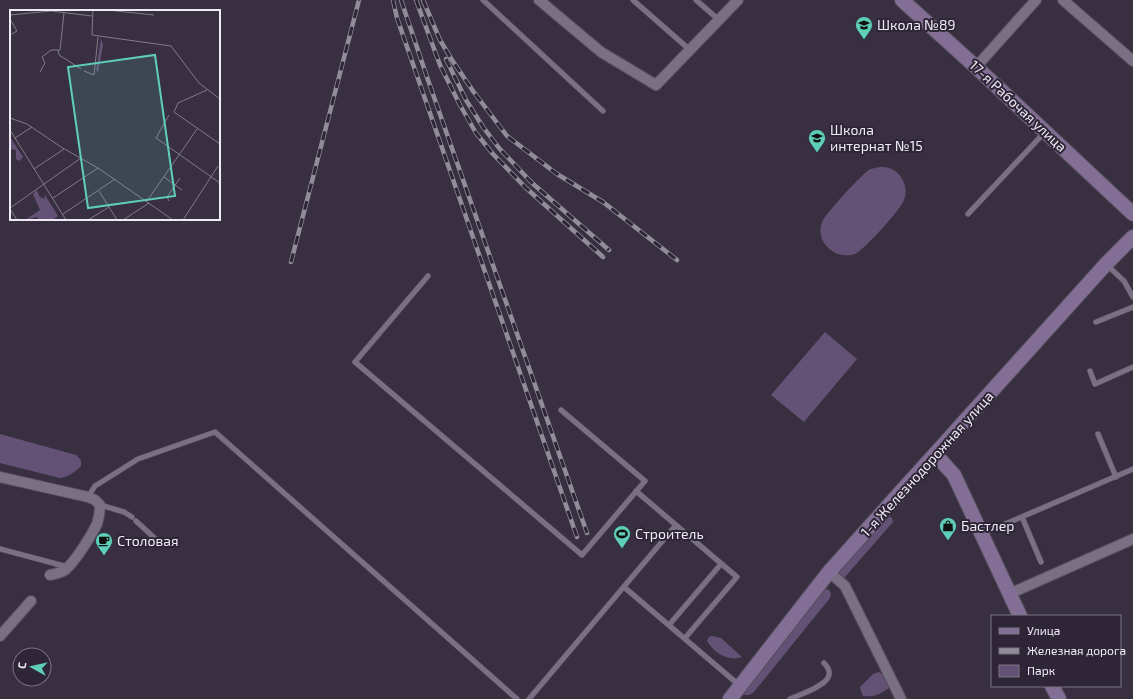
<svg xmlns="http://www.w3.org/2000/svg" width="1133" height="699" viewBox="0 0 1133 699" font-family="'Exo 2',sans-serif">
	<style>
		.green { fill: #645276 }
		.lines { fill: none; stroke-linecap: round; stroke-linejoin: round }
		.lane-casing { stroke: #554e5d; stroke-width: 6 }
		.street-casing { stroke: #554e5d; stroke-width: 12 }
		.secondary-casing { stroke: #554e5d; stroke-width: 16 }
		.lane { stroke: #797083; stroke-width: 5 }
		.street { stroke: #797083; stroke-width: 10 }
		.secondary { stroke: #836f95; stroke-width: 14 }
		.rail-casing { stroke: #928c99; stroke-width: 4.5 }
		.rail { stroke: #2e2636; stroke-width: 3; stroke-dasharray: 9; stroke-linecap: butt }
		.labels { text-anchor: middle; stroke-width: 4; stroke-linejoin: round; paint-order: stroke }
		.poi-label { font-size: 14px; fill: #efeaf5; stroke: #2e2636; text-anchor: start }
		.street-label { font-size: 14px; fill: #efeaf5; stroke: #2e2636 }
		.inset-road { fill: none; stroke: #817a88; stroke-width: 1 }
		.view { fill: #5eceb8; fill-opacity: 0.15; stroke: #5eceb8; stroke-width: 2 }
		.inset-edge { fill: none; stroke: #efeaf5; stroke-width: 2 }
	</style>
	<rect width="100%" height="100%" fill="#383040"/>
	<path class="green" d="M880 167C883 167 886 167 889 168 902 172 909 188 904 200 901 209 864 250 855 254 852 255 847 256 843 255 828 253 816 238 822 222 826 213 860 176 869 170 872 168 876 168 880 167Z
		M825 332 857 359 804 422 771 395Z
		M0 434 76 455 81 460V466C75 472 70 476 60 478L0 463Z
		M888 516 892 518 893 522 844 578 840 579 838 576V572Z
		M826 589 829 590 831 593 830 598 753 693 749 695H745L743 692 822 590Z
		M712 636 721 638 742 657C728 662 714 653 707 641L709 637Z
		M879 672C886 676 889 681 889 688 879 695 874 697 863 696L861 691 860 687 873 674Z"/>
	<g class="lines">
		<defs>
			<path id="lane" d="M483 0 603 111
				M633 0 690 50
				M696 0 719 20
				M968 214 1044 133
				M1107 265 1124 281 1133 297
				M428 276 355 362 582 555 645 481 561 410
				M1096 322 1133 307
				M1090 371 1095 384 1133 367
				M1098 434 1116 477
				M636 491 737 577 685 638
				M88 497 95 486 138 459 215 432 517 699
				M100 505 124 512 132 517
				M1022 517 1041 562
				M136 521 161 544
				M982 534 1133 469
				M0 549 68 567
				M624 587 739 685
				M669 625 721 564
				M529 699 676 525
				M790 699C799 695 827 686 829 675 830 670 827 666 824 663"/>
			<path id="street" d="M539 0 601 52 656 85 738 0
				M1063 0 1133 61
				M976 67 1036 0
				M0 477 88 497 95 500 100 505C100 512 99 518 97 524 91 536 75 562 65 570 60 573 55 574 50 575
				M829 572 845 586 901 699
				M1009 594 1133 539
				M0 636 31 601"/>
			<path id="secondary" d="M902 0 976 67 1133 214
				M935 454 954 475 1020 616
				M1052 686 1059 699
				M730 699 829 572 897 496 935 454 1106 264 1133 237"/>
		</defs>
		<use href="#lane" class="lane-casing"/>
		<use href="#street" class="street-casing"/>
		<use href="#secondary" class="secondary-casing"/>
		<use href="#lane" class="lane"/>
		<use href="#street" class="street"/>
		<use href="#secondary" class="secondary"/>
		<defs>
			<path id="rail" d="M393 0 397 18 577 537
				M401 0 428 80 587 533
				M416 0 440 65 460 105 476 133 493 154 526 188 603 257
				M423 0 440 40 452 60 473 91 507 136 557 174 603 202 677 260
				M446 59 466 100 483 127 499 148 532 183 609 250
				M291 262 359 0"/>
		</defs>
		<use href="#rail" class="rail-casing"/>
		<use href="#rail" class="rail"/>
	</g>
	<defs>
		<symbol id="school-pin" viewBox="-11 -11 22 30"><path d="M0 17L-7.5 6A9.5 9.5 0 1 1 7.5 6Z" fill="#5eceb8" stroke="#2e2636"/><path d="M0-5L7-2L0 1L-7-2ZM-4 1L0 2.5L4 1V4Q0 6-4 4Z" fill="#111"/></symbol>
		<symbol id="shop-pin" viewBox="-11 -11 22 30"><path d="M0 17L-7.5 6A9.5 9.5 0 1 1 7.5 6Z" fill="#5eceb8" stroke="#2e2636"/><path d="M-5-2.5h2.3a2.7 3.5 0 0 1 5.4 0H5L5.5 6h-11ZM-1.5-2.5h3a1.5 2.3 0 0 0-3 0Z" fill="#111"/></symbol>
		<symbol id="stadium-pin" viewBox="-11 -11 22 30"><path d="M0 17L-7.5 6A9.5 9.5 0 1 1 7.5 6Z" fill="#5eceb8" stroke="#2e2636"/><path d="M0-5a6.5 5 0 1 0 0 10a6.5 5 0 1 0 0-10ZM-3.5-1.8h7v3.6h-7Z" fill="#111"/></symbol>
		<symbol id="cafe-pin" viewBox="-11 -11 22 30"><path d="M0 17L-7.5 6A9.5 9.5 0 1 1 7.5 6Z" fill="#5eceb8" stroke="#2e2636"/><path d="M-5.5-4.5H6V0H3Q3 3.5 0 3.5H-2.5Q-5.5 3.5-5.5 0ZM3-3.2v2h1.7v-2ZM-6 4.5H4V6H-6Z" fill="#111"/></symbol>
	</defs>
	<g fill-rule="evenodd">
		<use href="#school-pin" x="854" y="15" width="20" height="27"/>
		<use href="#school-pin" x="807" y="128" width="20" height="27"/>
		<use href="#shop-pin" x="938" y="516" width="20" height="27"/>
		<use href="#stadium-pin" x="612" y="524" width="20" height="27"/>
		<use href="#cafe-pin" x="94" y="531" width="20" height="27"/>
	</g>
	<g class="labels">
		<g class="poi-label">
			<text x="877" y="30">Школа №89</text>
			<text x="830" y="135">Школа<tspan x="830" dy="16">интернат №15</tspan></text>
			<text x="961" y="531">Бастлер</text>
			<text x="635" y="539">Строитель</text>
			<text x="117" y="546">Столовая</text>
		</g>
		<g class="street-label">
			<text transform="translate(1018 106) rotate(43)" y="5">17-я Рабочая улица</text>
			<text transform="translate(927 464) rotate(-48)" y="5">1-я Железнодорожная улица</text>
		</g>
	</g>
	<g transform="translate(10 10)">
		<rect width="210" height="210" fill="#383040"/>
		<path d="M91 29 93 35 88 63 86 60ZM0 127 13 147 9 151 6 149V140L0 139ZM27 180 29 186 34 189 35 185 48 206 42 210H29L27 207 15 210 30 200 23 184Z" fill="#645276"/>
		<path class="inset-road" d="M83 0 82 25 161 36 189 73 210 89M97 0 144 5M0 5 41 1 82 6M0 9 7 21 0 25M48 40 49 45 71 59M74 61 84 65 88 27M30 62 35 53 32 47 41 40H50L54 3M197 80 168 93 164 102 210 134M159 105 146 128 210 173M0 108 17 114 51 137 88 158 163 210M0 120 56 210M5 128 22 117M24 159 54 139M154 167 172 180M89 181 107 210M43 188 88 158M137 191 187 119M159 191 157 187 170 168M0 198 71 148M0 199 7 210M53 204 105 169M78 210 99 197M113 210 139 193M173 210 208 156"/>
		<path class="view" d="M145 45 165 186 78 198 58 57Z"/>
		<rect width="210" height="210" class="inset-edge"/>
	</g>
	<rect x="991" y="615" width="130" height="72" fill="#2e2636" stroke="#7b7482"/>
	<rect x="999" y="628" width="20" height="6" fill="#836f95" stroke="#7b7482"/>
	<text x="1027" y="635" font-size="12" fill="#efeaf5">Улица</text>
	<rect x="999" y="648" width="20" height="6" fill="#928c99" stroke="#7b7482"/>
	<text x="1027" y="655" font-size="12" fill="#efeaf5">Железная дорога</text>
	<rect x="999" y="665" width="20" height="12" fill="#645276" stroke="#7b7482"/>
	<text x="1027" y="675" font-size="12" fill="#efeaf5">Парк</text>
	<g transform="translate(32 667) rotate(278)"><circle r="19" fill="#2e2636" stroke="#7b7482"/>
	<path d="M0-3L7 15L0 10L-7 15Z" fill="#5eceb8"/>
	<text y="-6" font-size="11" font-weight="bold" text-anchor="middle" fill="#efeaf5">С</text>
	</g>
</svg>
